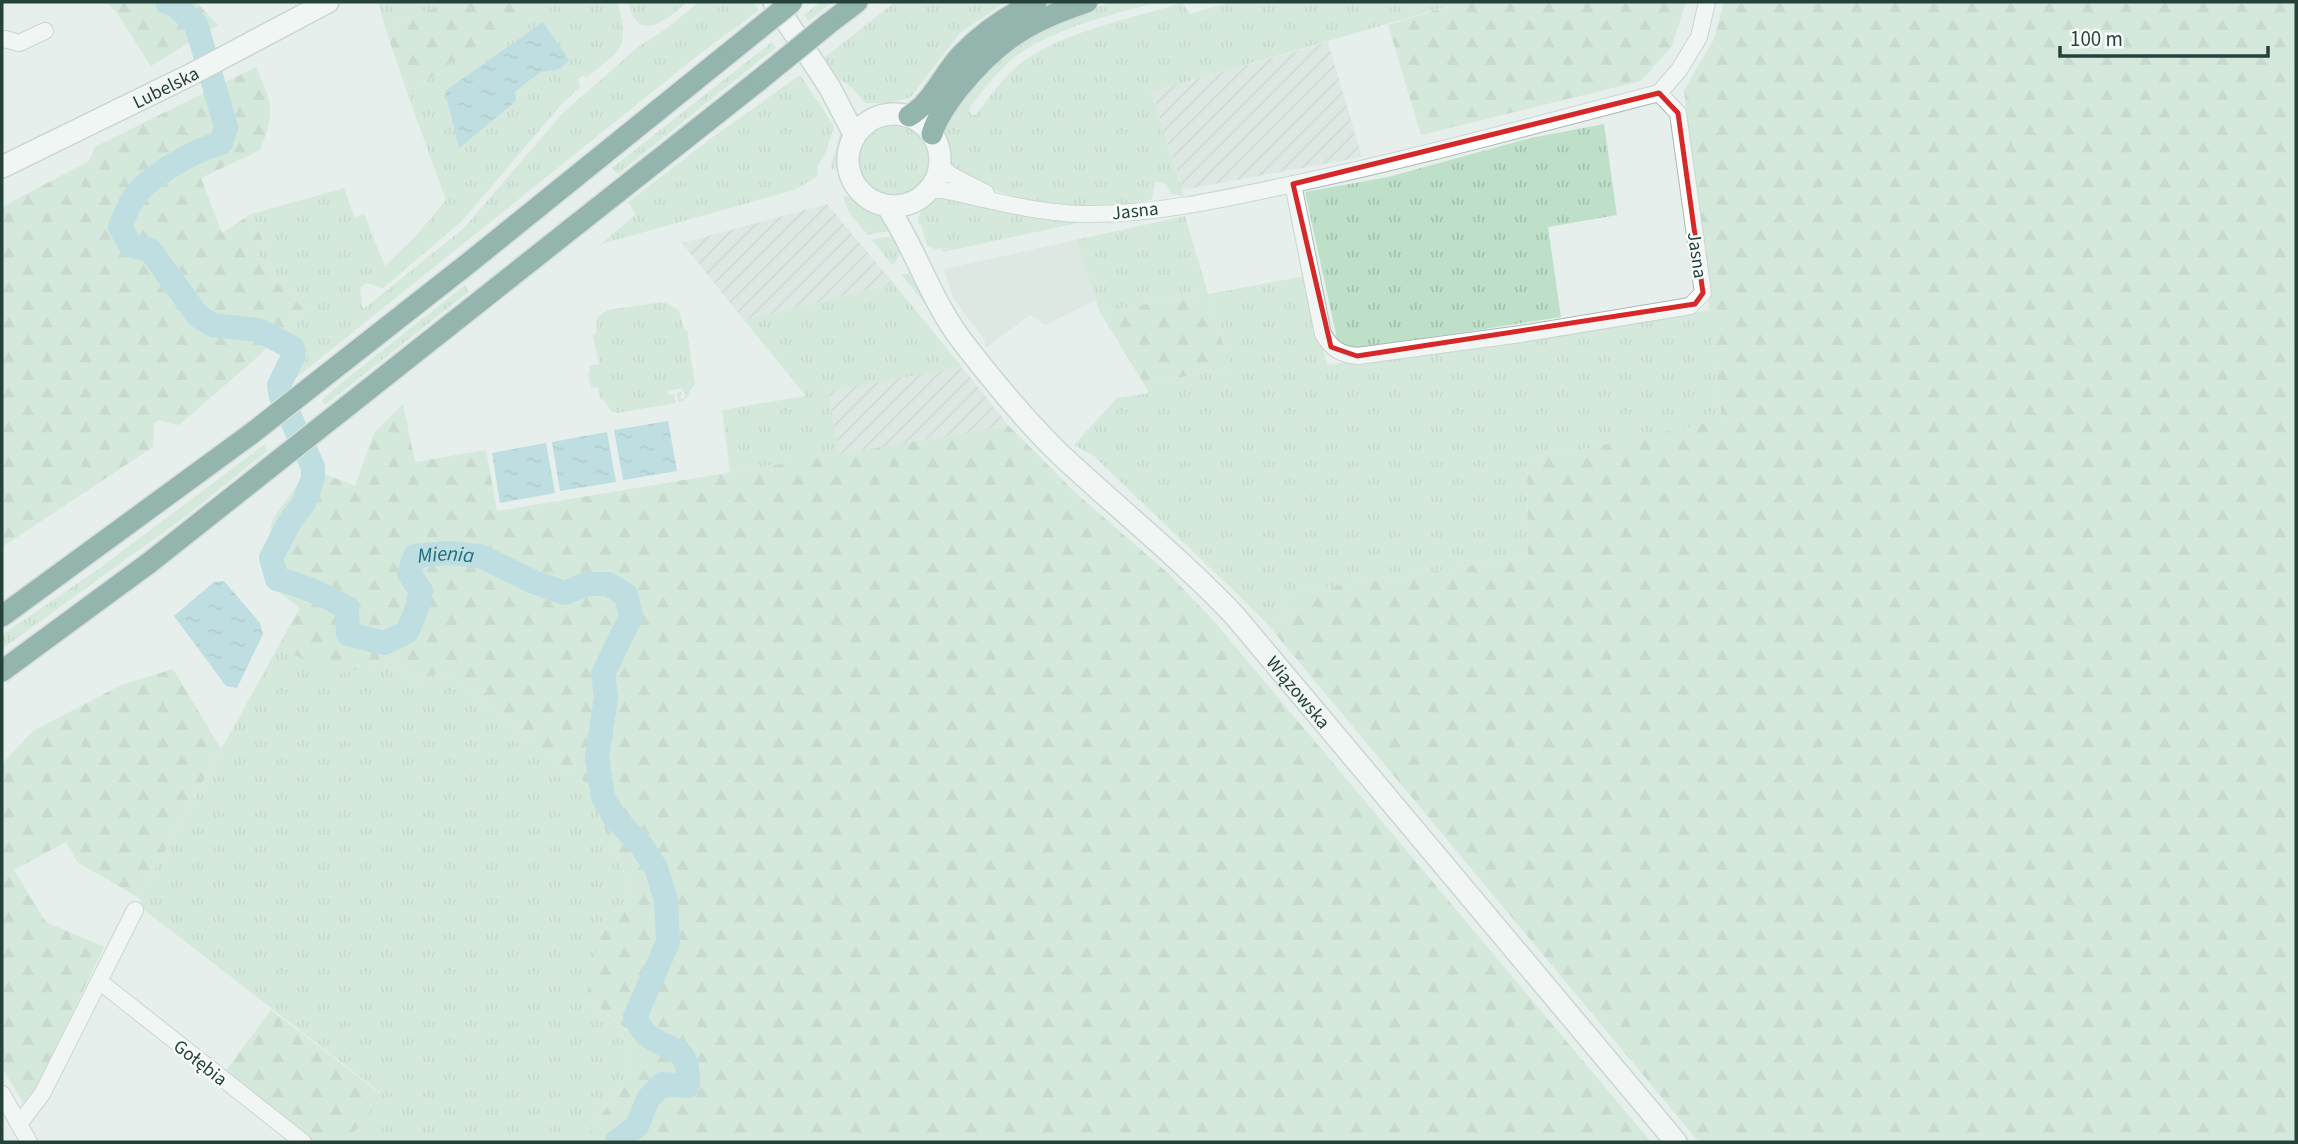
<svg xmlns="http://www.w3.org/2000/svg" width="2298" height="1144" viewBox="0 0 2298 1144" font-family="'Source Sans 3',sans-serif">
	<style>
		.built { fill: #d4dfda }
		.industrial { fill: url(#industrial-furrows) }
		.grass { fill: url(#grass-tufts); fill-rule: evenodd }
		.forest { fill: url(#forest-firs) }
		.water { fill: url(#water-ripples) }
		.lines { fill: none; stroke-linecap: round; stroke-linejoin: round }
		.river { stroke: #8ec9d4; stroke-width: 24 }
		.street-casing { stroke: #a8b8b2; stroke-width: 18 }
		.secondary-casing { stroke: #a4bbb3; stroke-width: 24 }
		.highway-casing { stroke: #c2cac8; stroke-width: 24 }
		.street { stroke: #fff; stroke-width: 16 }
		.secondary { stroke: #fff; stroke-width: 21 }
		.highway { stroke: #2f6f62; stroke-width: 21 }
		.highway-bridge-casing { stroke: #c2cac8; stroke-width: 24; stroke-linecap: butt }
		.highway-bridge { stroke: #2f6f62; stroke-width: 21 }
		.marked { fill: none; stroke: #d62828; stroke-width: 5; stroke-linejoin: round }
		.labels { text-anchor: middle; stroke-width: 5; stroke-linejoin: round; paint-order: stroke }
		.street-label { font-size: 19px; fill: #24423a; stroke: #f7fbf9 }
		.water-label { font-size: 21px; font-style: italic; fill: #1c6f80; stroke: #f7fbf9 }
	</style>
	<defs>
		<pattern id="industrial-furrows" width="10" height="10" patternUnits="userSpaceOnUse" patternTransform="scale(1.75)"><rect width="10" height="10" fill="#d4dfda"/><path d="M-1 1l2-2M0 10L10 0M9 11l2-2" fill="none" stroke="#b6c1bc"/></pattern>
		<pattern id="grass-tufts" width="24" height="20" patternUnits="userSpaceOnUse" patternTransform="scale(1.75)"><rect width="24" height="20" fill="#bfe0c8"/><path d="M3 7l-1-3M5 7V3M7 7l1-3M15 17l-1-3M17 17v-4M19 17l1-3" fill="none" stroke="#a4c1ad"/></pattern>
		<pattern id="forest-firs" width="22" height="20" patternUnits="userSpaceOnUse" patternTransform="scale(1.75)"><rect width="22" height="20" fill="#bfe0c8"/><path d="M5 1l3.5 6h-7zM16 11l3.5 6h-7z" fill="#a4c1ad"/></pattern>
		<pattern id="water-ripples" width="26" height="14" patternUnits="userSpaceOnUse" patternTransform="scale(1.75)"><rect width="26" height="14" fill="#8ec9d4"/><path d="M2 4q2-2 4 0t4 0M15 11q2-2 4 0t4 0" fill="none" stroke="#74a5ad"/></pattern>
	</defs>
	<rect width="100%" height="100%" fill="#e6efeb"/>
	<path class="built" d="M1076 240 1096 300 1045 325 1030 315 986 348 984 339 953 298 944 269Z"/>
	<path class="industrial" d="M1328 42 1362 157 1183 190 1151 92Z
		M827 204 894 284 744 320 682 243Z
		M962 367 1009 426 839 455 828 391Z"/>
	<path class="grass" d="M378 2H446L386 30Z
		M520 2H618C629 50 623 48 586 78L583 75 578 79 580 87 560 106 462 221 383 288 366 283 360 288 362 307 365 308 464 228 562 114 638 47 666 29 699 2H753L759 10 701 53 292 381C294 368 304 353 302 341L281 334 305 310 261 267 258 250 266 248 251 214 344 188 355 218 364 214 385 266 415 237 446 200 408 95 523 9ZM543 23 560 69 541 72 515 93Z
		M628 2H687C666 21 637 44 628 2Z
		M821 2H833L809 21 804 15Z
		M895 2H1006L960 33 910 98 888 103H865L852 88 833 74 824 58Z
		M1111 2H1157C1114 14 1067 25 1028 48 1005 61 988 85 971 105L969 110 971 114 975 115C990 97 1003 77 1021 63 1061 32 1134 18 1182 3L1190 14 1231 2H1463L1151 92 1184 196 1171 194 1165 183 1155 182 1152 199C1104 219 1018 204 973 181 967 178 958 175 953 171 943 162 940 137 942 125L990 65 1043 27Z
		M772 42 776 47 618 174 612 168Z
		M800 75 834 126 826 152 817 168 818 176 794 190 601 244 636 214 628 202 713 137Z
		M1604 124 1617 215 1548 227 1561 317 1348 350 1338 343 1305 192 1388 177 1531 138Z
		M858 162a36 36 0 1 1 72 0a36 36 0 1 1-72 0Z
		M841 132C849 143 840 161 833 171L831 165Z
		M843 196C862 198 884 214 894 230L867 235 849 212Z
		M946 197 1052 220 1087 221 943 252 942 248 935 249 927 246 921 224 918 223C920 205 929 199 946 197Z
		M1185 216 1208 294 1306 276 1327 365 1557 335 1710 310 1722 421 1527 461 1528 557 1285 594 1289 615 1264 620 1094 456 1074 445 1117 398 1149 393 1144 384 1230 368 1208 294 1100 312 1076 240Z
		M884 237 897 238C901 250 902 255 892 265L872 240Z
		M901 274H909L915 279 925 304Z
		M894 284 962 367 828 391 839 455 730 472 722 410 806 396 744 320Z
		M465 285 468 292 325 405 322 400 340 384Z
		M664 302 679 310 684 330H687L695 385C688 390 689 401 678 402L677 393 681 392 680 398 684 399 686 395 682 388 667 391 668 395 674 394 676 403 617 413 610 410 603 399H600L598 387 591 388 588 372H590L589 366 599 364 593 335 596 334 597 318 607 310Z
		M265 444 267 451 186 516 2 649V635L97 570Z
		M279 645 330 675 391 661 411 682 443 672 586 783 618 862 631 885 630 901 624 909 612 911 586 997 627 1031 632 1072 587 1135 577 1142H347L382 1094 142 908 139 898Z"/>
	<path class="forest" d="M107 2H196L218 25 151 66 117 13Z
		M446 2H520L524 9 408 95 386 30Z
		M1463 2H1686L1672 46 1641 81 1421 135 1388 25Z
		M1724 2H2296V1142H1699L1264 620 1289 615 1285 594 1528 557 1527 461 1722 420 1684 90 1714 39Z
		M256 67C272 104 276 110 260 150L201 178 222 233 251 214 266 248 258 250 261 267 305 310 255 359 179 425 159 420 154 423 153 447 2 547V207L89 161 95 147Z
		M1208 294 1230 368 1144 384 1100 312Z
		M403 404 415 462 486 450 497 511 1009 426 1078 495 1170 575 1213 620 1651 1142H577L587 1135 632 1072 627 1030 586 997 605 916 612 911 624 909 630 901 631 885 618 862 586 783 443 672 411 682 391 661 330 676 279 645 300 608 274 588 265 568 272 520 309 468 355 486 374 433Z
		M173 669 221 749 139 898 77 862 66 842 14 870 46 922 104 947 36 1089 23 1103 2 1067V764L33 731 121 685Z
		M271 1010 382 1095 347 1142H311L224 1073Z"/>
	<path class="water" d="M543 22 569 60 560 69 541 72 515 92 516 101 459 148 445 91Z
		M668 421 677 471 623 480 614 430Z
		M607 432 616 482 560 491 552 442Z
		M546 443 555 493 500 503 492 453Z
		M224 581 260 623 263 634 237 688 226 686 174 616 214 582Z"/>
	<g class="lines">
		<path class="river" id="s1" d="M167 2 175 5 196 24 226 127 221 143C198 149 164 168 145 185 132 196 126 212 120 227L130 245 150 250 198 316 213 325 258 330 293 348 294 355 279 385 281 397 313 467V478L304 503 290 521 271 558 277 579C303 585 325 595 347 608L348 634 384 643 407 632 416 611 421 591 409 573 415 556 448 553 480 556 534 582 564 593 587 584H608L626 595 631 616 603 674 606 697 597 758 603 797 615 818 641 845 656 868 666 900 668 942 635 1017C638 1023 642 1031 647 1035 672 1055 689 1042 688 1086L662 1084 648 1099 637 1126 616 1142"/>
		<defs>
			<path id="street" d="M2 40 5 39 19 43 45 31
				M1659 93 1679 70 1699 37 1707 2
				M940 166 951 175 986 193
				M1293 184 1323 334C1332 349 1340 354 1357 356L1521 334 1690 306 1703 293 1678 113 1659 93
				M929 190H943C990 200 1036 213 1084 214 1150 215 1219 200 1284 186 1410 160 1534 125 1659 93
				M99 981 303 1142
				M2 1094 29 1142
				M19 1124 42 1094 135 910"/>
			<g id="secondary">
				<path d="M774 2 830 88 855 136"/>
				<circle cx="894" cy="160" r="46"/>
				<path id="s2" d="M2 167 190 75 328 2"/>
				<path id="s3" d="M887 206C916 249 930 299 962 341 993 381 1026 422 1063 457 1120 510 1181 559 1235 616L1676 1142"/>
			</g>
			<path id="highway" d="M828 24 857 2
				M909 116C932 103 943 74 961 55 983 32 1008 15 1036 2
				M932 134C937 117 948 102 959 88 998 40 1029 21 1087 2
				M2 616 251 434 470 262 735 48
				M2 671 149 563 758 81"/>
		</defs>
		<use href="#street" class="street-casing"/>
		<use href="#secondary" class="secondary-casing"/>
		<use href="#highway" class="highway-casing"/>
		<use href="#street" class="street"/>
		<use href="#secondary" class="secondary"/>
		<use href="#highway" class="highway"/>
		<defs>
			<path id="highway-bridge" d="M735 48 792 2
				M758 81 828 24"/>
		</defs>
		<use href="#highway-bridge" class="highway-bridge-casing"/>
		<use href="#highway-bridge" class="highway-bridge"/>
	</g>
	<path d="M0 0H2298V1144H0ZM1659 93 1678 113 1703 293 1695 304 1357 356 1331 347 1293 184Z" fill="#e6efeb" fill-opacity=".55" fill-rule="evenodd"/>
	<path class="marked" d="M1659 93 1678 113 1703 293 1695 304 1357 356 1331 347 1293 184Z"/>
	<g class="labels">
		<g class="street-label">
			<text dy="7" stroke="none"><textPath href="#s2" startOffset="182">Lubelska</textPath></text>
			<text transform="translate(1135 210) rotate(-6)" y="7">Jasna</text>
			<text transform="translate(1698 255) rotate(82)" y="7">Jasna</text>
			<text dy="7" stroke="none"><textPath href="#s3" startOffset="642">Wiązowska</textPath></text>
			<text transform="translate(201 1062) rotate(38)" y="7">Gołębia</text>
		</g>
		<g class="water-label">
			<text dy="7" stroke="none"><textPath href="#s1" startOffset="1055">Mienia</textPath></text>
		</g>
	</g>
	<rect width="2298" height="1144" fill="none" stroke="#24423a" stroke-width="7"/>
	<path d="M2060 46v10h208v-10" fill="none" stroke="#24423a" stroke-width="3.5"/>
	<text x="2070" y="46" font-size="21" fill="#24423a" stroke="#f7fbf9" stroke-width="5" paint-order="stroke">100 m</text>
</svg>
